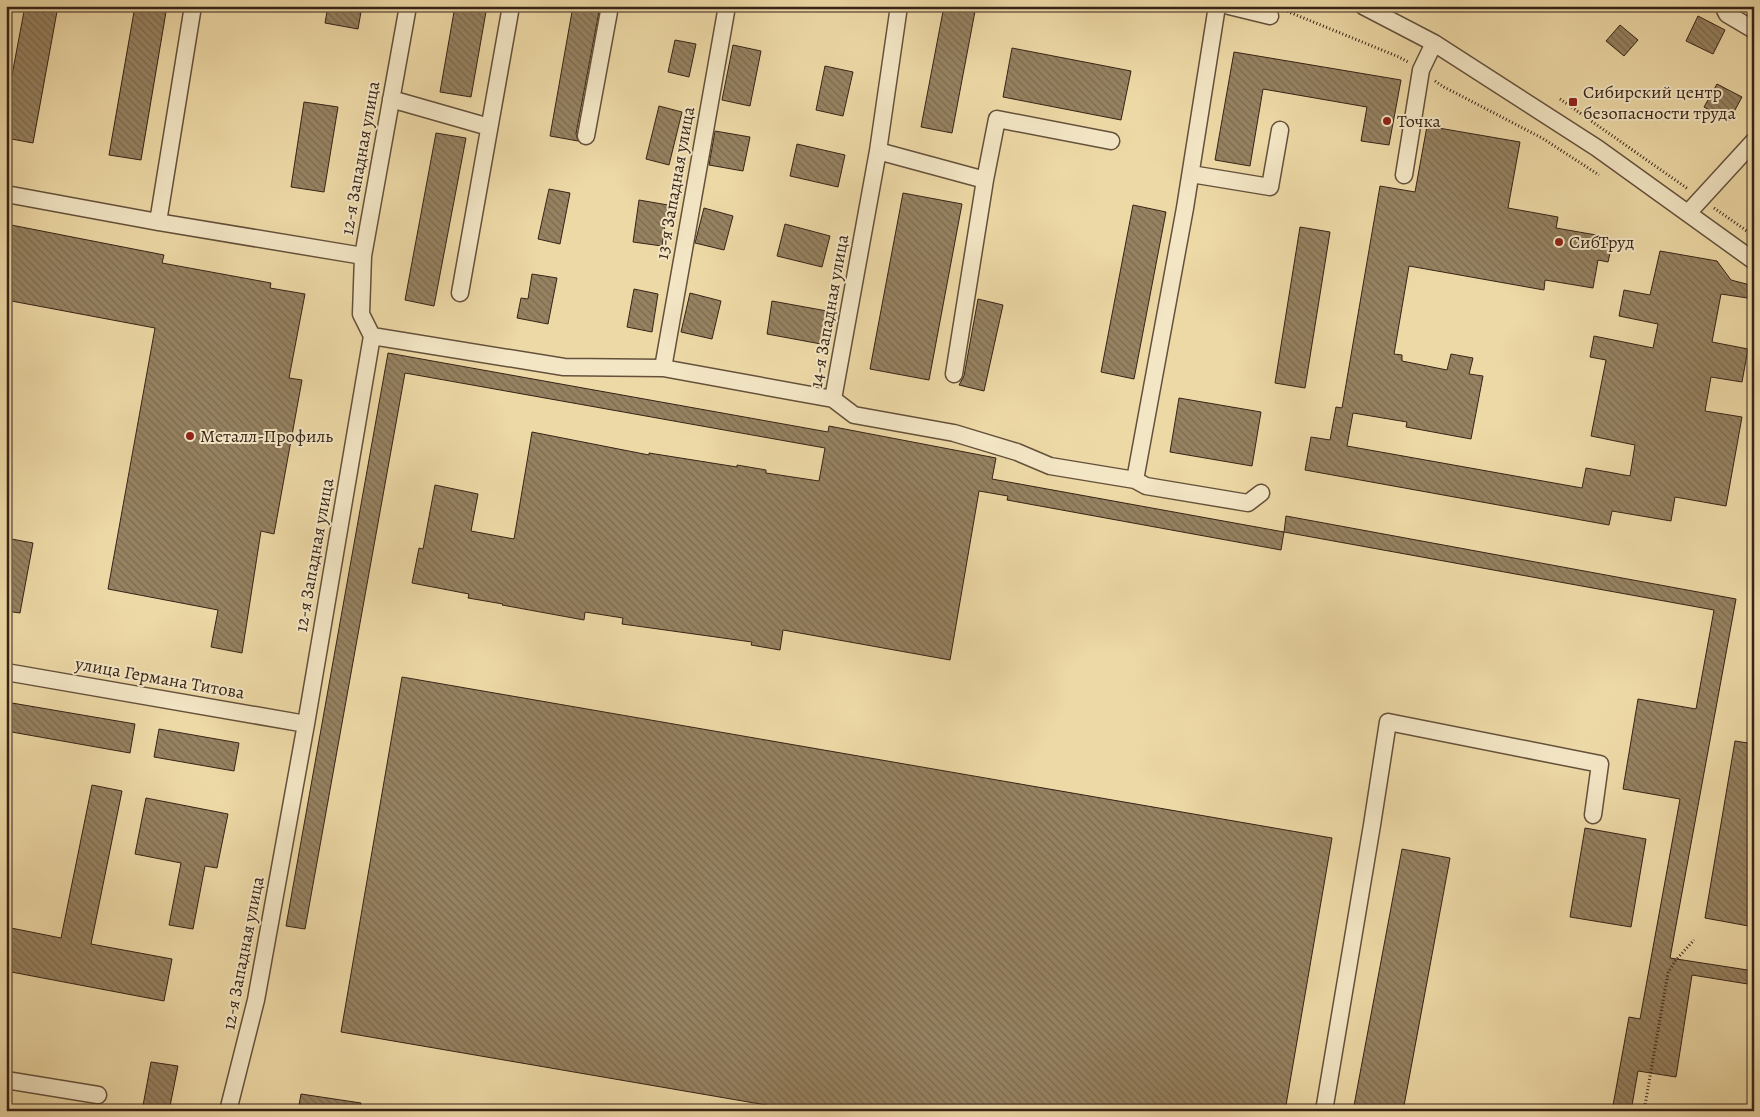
<svg xmlns="http://www.w3.org/2000/svg" width="1760" height="1117" viewBox="0 0 1760 1117" font-family="Alegreya,serif">
	<style>
		.building { fill: url(#building-back-hatch); stroke: #372317 }
		.lines { fill: none; stroke-linecap: round; stroke-linejoin: round }
		.minor-casing { stroke: #64503b; stroke-width: 19 }
		.path { stroke: #372317; stroke-width: 3; stroke-dasharray: 1 2.5; stroke-linecap: butt }
		.minor { stroke: #f3e6c5; stroke-width: 16 }
		.poi-dot { fill: #8f2418; stroke: #f3e6c5; stroke-width: 2 }
		.labels { text-anchor: middle; stroke-width: 4; stroke-linejoin: round; paint-order: stroke }
		.poi-label { font-size: 18px; fill: #372317; stroke: #f3e6c5; text-anchor: start }
		.street-label { font-size: 18px; fill: #372317; stroke: #f3e6c5 }
	</style>
	<defs>
		<pattern id="building-back-hatch" width="6" height="6" patternUnits="userSpaceOnUse" patternTransform="scale(1.25)"><rect width="6" height="6" fill="#968261"/><path d="M-1 5l2 2M0 0l6 6M5-1l2 2" fill="none" stroke="#7b6a4f"/></pattern>
	</defs>
	<rect width="100%" height="100%" fill="#edd9a6"/>
	<filter id="stains"><feTurbulence type="fractalNoise" baseFrequency=".004" numOctaves="4"/><feColorMatrix values="0 0 0 0 .2 0 0 0 0 .09 0 0 0 0 .02 0 0 0 .5 -.17"/></filter>
	<radialGradient id="worn" r=".72"><stop offset=".6" stop-color="#630" stop-opacity="0"/><stop offset="1" stop-color="#630" stop-opacity=".3"/></radialGradient>
	<path class="building" d="M25 6H58L33 143 6 138V107Z
		M135 6H167L141 160 109 155Z
		M328 6H362L358 29 325 23Z
		M455 6H487L471 97 440 92Z
		M573 6H600L576 134 578 141 550 136Z
		M944 6H976L952 133 921 127Z
		M1698 16 1725 30 1713 54 1686 41Z
		M1620 25 1638 40 1624 56 1606 41Z
		M675 40 696 44 689 77 668 72Z
		M733 45 761 51 750 106 722 100Z
		M1012 48 1131 71 1121 120 1003 97Z
		M1234 52 1401 80 1389 145 1361 141 1367 107 1263 89 1250 166 1215 160Z
		M825 66 853 72 843 116 816 110Z
		M1717 84 1742 97 1729 121 1704 107Z
		M304 102 338 107 324 192 291 187Z
		M659 106 682 112 669 165 646 159Z
		M1427 126 1520 142 1508 208 1558 217 1556 228 1602 236 1601 243 1612 244 1608 262 1598 260 1593 288 1545 280 1544 290 1409 266 1394 354 1402 355V361L1447 370 1451 354 1473 358 1469 374 1483 376 1471 439 1406 427 1407 422 1353 413 1347 446 1582 488 1586 468 1630 476 1635 445 1591 436 1606 360 1590 357 1594 336 1653 348 1658 324 1619 316 1624 290 1650 295 1660 251 1717 261 1731 280 1754 286V299L1721 294 1712 342 1748 349 1742 382 1711 377 1705 411 1742 417 1726 506 1675 497 1671 521 1612 511 1609 525 1305 470 1311 437 1330 440 1336 407 1342 408 1380 186 1415 192Z
		M715 131 750 137 743 171 709 165Z
		M436 133 466 138 434 306 405 300Z
		M797 144 845 155 838 187 790 176Z
		M549 189 570 193 560 244 538 239Z
		M903 193 962 204 929 380 870 369Z
		M639 200 668 205 662 246 633 242Z
		M1133 205 1166 212 1134 379 1101 372Z
		M704 208 733 216 724 250 695 243Z
		M6 224 164 255 162 263 271 283 270 288 305 294 289 378 302 380 274 534 261 531 242 653 211 647 218 610 108 589 155 328 6 300Z
		M785 224 830 236 822 267 777 256Z
		M1300 227 1330 232 1305 388 1275 383Z
		M532 274 557 278 548 324 517 318 521 298 528 299Z
		M634 289 658 294 652 332 627 327Z
		M690 293 721 301 712 339 681 332Z
		M978 299 1003 305 984 391 959 385 964 376Z
		M772 301 827 311 821 344 767 334Z
		M388 353 828 432 829 426 996 458 992 479 1284 532 1281 550 1007 500 1008 496 979 491 950 660 783 630 780 650 751 645 752 642 622 624 623 618 585 612 584 620 502 605 503 604 468 598 469 594 412 583 419 548 423 549 435 485 478 494 471 531 514 539 532 432 649 455V453L737 467V465L766 470V473L819 481 825 448 405 373 305 929 286 926Z
		M1179 398 1261 412 1252 466 1170 452Z
		M1286 516 1736 599 1670 958 1754 971V985L1692 975 1676 1077 1638 1071 1631 1111H1612L1629 1017 1640 1019 1680 799 1623 789 1638 699 1696 709 1714 610 1284 532Z
		M6 538 33 543 20 613 6 611Z
		M402 677 1332 838 1285 1111H801L341 1032Z
		M6 702 135 724 130 753 6 731Z
		M159 729 239 743 234 771 154 757Z
		M1735 741 1754 744V927L1705 918Z
		M92 785 122 791 91 944 172 959 164 1001 6 971V927L61 938Z
		M146 798 228 814 217 868 205 866 193 929 169 925 181 863 135 854Z
		M1585 828 1646 839 1631 927 1570 917Z
		M1402 849 1450 858 1403 1111H1353Z
		M151 1062 178 1066 169 1111H142Z
		M301 1094 361 1103 360 1111H298Z"/>
	<g class="lines">
		<defs>
			<path id="minor" d="M1217 6 1185 208 1135 480 1146 486 1248 503 1261 493
				M1229 6 1270 16
				M1363 6 1434 43 1597 148 1754 261
				M1723 6 1727 14 1754 30
				M391 99 489 127
				M586 136 610 6
				M878 151 985 180 997 119 1111 141
				M1191 174 1270 187 1280 130
				M1404 175 1421 70 1434 43
				M6 194 158 222 363 256
				M1688 213 1754 141
				M158 222 193 6
				M460 293 511 6
				M372 336 564 367 663 368 833 399 854 415 954 433 1017 452 1050 466 1135 480
				M663 368 727 6
				M954 374 985 180
				M833 399 878 151 899 6
				M6 672 306 724
				M6 1080 98 1095
				M228 1111 256 1000 306 724 372 336 361 314 363 256 408 6
				M1324 1111 1372 825 1388 722 1600 764 1593 815"/>
		</defs>
		<use href="#minor" class="minor-casing"/>
		<path class="path" d="M1284 10 1399 57 1408 62
			M1435 81 1444 87 1542 138 1599 175
			M1560 99 1688 189
			M1714 208 1754 236
			M1644 1111 1668 973 1675 961 1694 940"/>
		<use href="#minor" class="minor"/>
	</g>
	<g class="poi-dot">
		<rect x="1568" y="97" width="10" height="10" rx="2.5"/>
		<circle cx="1387" cy="121" r="5"/>
		<circle cx="1559" cy="242" r="5"/>
		<circle cx="190" cy="436" r="5"/>
	</g>
	<g class="labels">
		<g class="poi-label">
			<text x="1583" y="98">Сибирский центр<tspan x="1583" dy="21">безопасности труда</tspan></text>
			<text x="1397" y="127">Точка</text>
			<text x="1569" y="248">СибТруд</text>
			<text x="200" y="442">Металл-Профиль</text>
		</g>
		<g class="street-label">
			<text transform="translate(360 158) rotate(-80)" y="6">12-я Западная улица</text>
			<text transform="translate(675 183) rotate(-80)" y="6">13-я Западная улица</text>
			<text transform="translate(829 311) rotate(-80)" y="6">14-я Западная улица</text>
			<text transform="translate(314 555) rotate(-80)" y="6">12-я Западная улица</text>
			<text transform="translate(160 678) rotate(10)" y="6">улица Германа Титова</text>
			<text transform="translate(243 953) rotate(-79)" y="6">12-я Западная улица</text>
		</g>
	</g>
	<rect width="1760" height="1117" fill="none" stroke="#edd9a6" stroke-width="25"/>
	<rect x="8" y="8" width="1745" height="1102" fill="none" stroke="#372317" stroke-width="2.5"/>
	<rect x="12" y="12" width="1735" height="1092" fill="none" stroke="#372317"/>
	<rect width="100%" height="100%" filter="url(#stains)"/>
	<rect width="100%" height="100%" fill="url(#worn)"/>
</svg>
